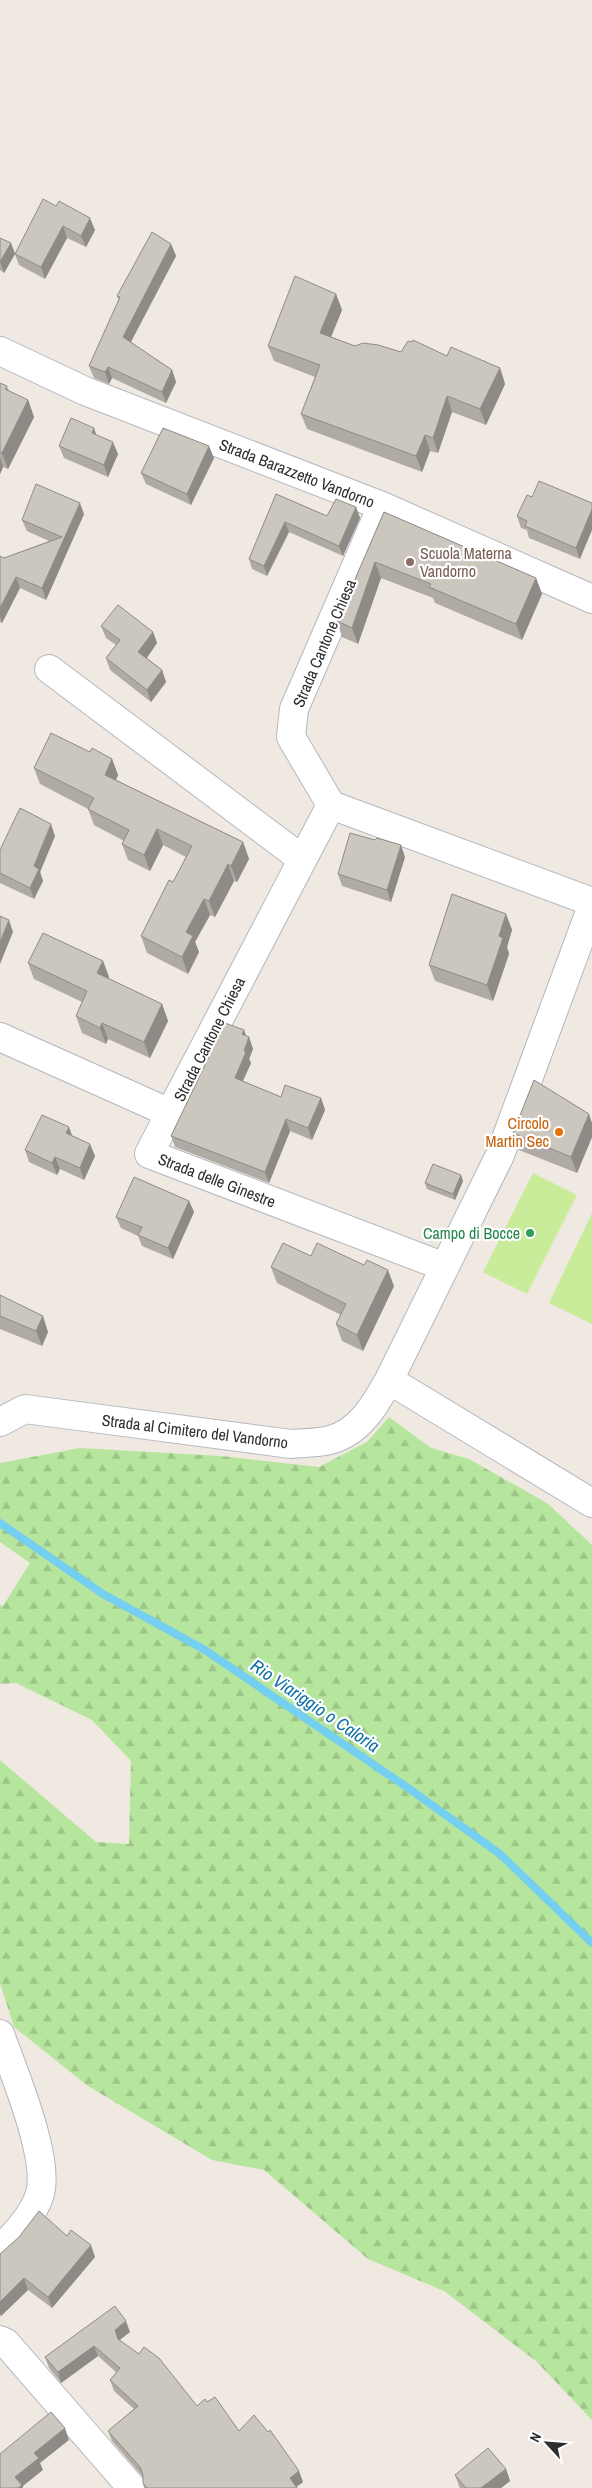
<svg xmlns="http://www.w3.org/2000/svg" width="592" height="2488" viewBox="0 0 592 2488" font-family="'Archivo Narrow',sans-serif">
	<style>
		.forest { fill: url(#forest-firs) }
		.pitch { fill: #c9ec9a }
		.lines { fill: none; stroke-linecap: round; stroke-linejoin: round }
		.stream { stroke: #75cff0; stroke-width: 8 }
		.minor-casing { stroke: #b4b7c1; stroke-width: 30 }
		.minor { stroke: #fff; stroke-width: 28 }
		.wall { fill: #afaba4 }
		.shaded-wall { fill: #8e8b86 }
		.building { fill: #cbc7bf; stroke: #8e8b86 }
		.education-dot { fill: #8d6e63; stroke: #fff; stroke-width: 2 }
		.food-dot { fill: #e8710a; stroke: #fff; stroke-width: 2 }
		.leisure-dot { fill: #2e9e5b; stroke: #fff; stroke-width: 2 }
		.labels { text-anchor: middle; stroke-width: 4.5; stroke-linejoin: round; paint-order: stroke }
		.street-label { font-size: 16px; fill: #2e2e2e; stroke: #fff }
		.education-label { font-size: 16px; fill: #785e54; stroke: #fff; text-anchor: start }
		.food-label { font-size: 16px; fill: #c56008; stroke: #fff; text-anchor: end }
		.leisure-label { font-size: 16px; fill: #27864d; stroke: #fff; text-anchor: end }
		.water-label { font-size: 18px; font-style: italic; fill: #0d6fa3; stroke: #fff }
	</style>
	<defs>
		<pattern id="forest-firs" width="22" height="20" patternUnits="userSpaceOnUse" patternTransform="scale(1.25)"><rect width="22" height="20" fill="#b6e59e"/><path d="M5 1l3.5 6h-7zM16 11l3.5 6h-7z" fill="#9dc588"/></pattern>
	</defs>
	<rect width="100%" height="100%" fill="#efe9e1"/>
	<path class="forest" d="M389 1417 431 1448 469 1459 547 1503 592 1545V2420L536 2361 444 2291 368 2259 264 2170 212 2160 88 2086 14 2027 0 1983V1760L96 1842 129 1844 131 1761 92 1720 16 1683 0 1684V1605L3 1606 30 1563 0 1542V1463L80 1448 221 1456 319 1467 367 1442Z"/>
	<path class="pitch" d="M533 1173 577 1195 527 1294 483 1272Z
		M592 1213V1324L549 1303Z"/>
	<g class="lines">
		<path class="stream" d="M0 1523 103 1594 205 1650 411 1790 500 1854 592 1943"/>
		<defs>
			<path id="minor" d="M0 351 85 391 382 506 592 599
				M49 669 302 859
				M331 805 592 902
				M0 1037 170 1113 149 1154 445 1267
				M170 1113 331 805 291 737 294 709 382 506
				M389 1380 592 1503
				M0 1422 25 1409 291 1444C304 1443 318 1443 330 1440 360 1432 375 1405 389 1380L500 1155 592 906
				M0 2034C13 2071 50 2157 40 2194 33 2216 15 2234 0 2250
				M0 2340 6 2343 132 2488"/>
		</defs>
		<use href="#minor" class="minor-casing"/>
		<use href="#minor" class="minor"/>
	</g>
	<path class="wall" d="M56 206 95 230 86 247 67 238 45 279 19 265 15 254Z
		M0 238 11 243 15 254 4 273 0 270Z
		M171 244 176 256 131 342 172 370 176 382 166 403 112 378 109 384 94 378 89 366 119 300 117 296Z
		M336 294 342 310 331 337 355 346 401 352 447 356 500 368 505 384 486 425 452 412 438 453 430 451 422 472 307 429 301 414 315 377 274 361 268 346Z
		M0 383 7 386 9 391 28 400 34 417 8 469 3 467 0 474Z
		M96 435 118 454 108 477 64 458 59 446Z
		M214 458 191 505 146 484 141 473Z
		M276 494 327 516 356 507 360 518 343 556 289 532 267 576 252 569 249 559Z
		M532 497 592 503 580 559 529 538 527 530 521 528 517 516Z
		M384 512 536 578 542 594 522 640 435 603 433 598 381 578 358 644 342 637 337 621Z
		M84 514 46 600 20 588 2 623 0 622V556L4 558 49 541 27 531 22 520Z
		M101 626 153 632 157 643 147 658 162 670 166 682 151 702 110 670 106 658 116 645 106 638Z
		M90 752 112 759 118 775 116 780 243 842 249 859 237 882 234 881 215 917 210 915 195 942 199 952 188 974 147 953 141 936 173 882 186 857 163 845 150 871 128 860 122 844 124 841 94 825 88 809 40 784 34 768Z
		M55 836 40 872 43 881 34 899 0 883V850Z
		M405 857 391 902 342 886 338 874Z
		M506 914 512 930 507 947 509 954 493 1001 435 981 429 965Z
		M103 961 109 977 108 979 162 1004 168 1021 150 1058 108 1039 106 1044 82 1033 76 1016 82 1002 34 979 28 963Z
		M244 1030 246 1036 249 1037 253 1049 249 1059 251 1063 243 1081 281 1097 321 1098 325 1110 312 1140 290 1131 269 1183 175 1147 171 1136Z
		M592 1123V1137L577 1173 519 1150 513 1133Z
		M72 1136 95 1156 84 1180 60 1169 57 1175 29 1162 25 1150Z
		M461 1175 463 1181 455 1200 427 1189 425 1183Z
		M189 1201 194 1212 173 1259 142 1246 138 1236 121 1228 116 1217Z
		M311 1256 394 1286 363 1351 342 1341 336 1324 341 1315 277 1283 271 1267Z
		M0 1295 48 1332 42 1346 0 1329Z
		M67 2236 95 2257 52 2308 28 2290 1 2316 0 2315V2254Z
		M130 2332 120 2340 197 2406 207 2402 239 2431 303 2482 296 2487 297 2488H144L143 2483V2477L112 2441 108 2431 134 2409 114 2391 110 2380 117 2373 98 2356 61 2383 49 2368 45 2357Z
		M506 2469 510 2481 501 2488H460L459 2486 455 2475Z"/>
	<path class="shaded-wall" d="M90 218 95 230 86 247 81 236Z
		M63 226 67 238 45 279 41 267Z
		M11 243 15 254 4 273 0 262Z
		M171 244 176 256 127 349 123 337Z
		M336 294 342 310 326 349 320 333Z
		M108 367 112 378 109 384 105 372Z
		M500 368 505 384 486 425 480 409Z
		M172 370 176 382 166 403 162 392Z
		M447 396 452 412 438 453 433 438Z
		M28 400 34 417 8 469 2 453Z
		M94 428 98 440 92 433Z
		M425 435 430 451 422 472 416 456Z
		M113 442 118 454 108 477 104 465Z
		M209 446 214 458 191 505 187 494Z
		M0 457 3 467 0 474Z
		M80 503 84 514 46 600 42 588Z
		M356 507 360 518 343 556 339 546Z
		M592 509V530L580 559 576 548Z
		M285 522 289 532 267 576 264 566Z
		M375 562 381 578 358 644 352 628Z
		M16 577 20 588 2 623 0 616V608Z
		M536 578 542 594 522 640 516 624Z
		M153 632 157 643 143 663 138 652Z
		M162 670 166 682 151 702 147 690Z
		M112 759 118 775 111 791 105 775Z
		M51 824 55 836 40 872 43 881 34 899 30 888 34 866Z
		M157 829 163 845 150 871 144 855Z
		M243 842 249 859 237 882 231 866Z
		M401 845 405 857 391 902 387 890Z
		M228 864 234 881 215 917 209 901Z
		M204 899 210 915 195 942 199 952 188 974 182 957 186 932Z
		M506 914 512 930 507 947 509 954 493 1001 487 985 499 936Z
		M9 920 13 932 0 964V942Z
		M103 961 109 977 103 990 97 973Z
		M162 1004 168 1021 150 1058 144 1042Z
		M102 1023 108 1039 106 1044 100 1028Z
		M244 1030 248 1041 249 1037 253 1049 249 1059 251 1063 239 1089 235 1078 244 1051 242 1034Z
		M321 1098 325 1110 312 1140 308 1128Z
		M589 1114 592 1123V1137L577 1173 571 1157Z
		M286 1119 290 1131 269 1183 265 1172Z
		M69 1127 73 1138 66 1133Z
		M90 1144 95 1156 84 1180 80 1168Z
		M55 1157 60 1169 57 1175 52 1163Z
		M461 1175 463 1181 455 1200 453 1194Z
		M189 1201 194 1212 173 1259 168 1248Z
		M388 1270 394 1286 363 1351 357 1335Z
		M43 1316 48 1332 42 1346 36 1331Z
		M91 2245 95 2257 52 2308 48 2297Z
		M24 2278 28 2290 1 2316 0 2313V2302Z
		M126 2321 130 2332 118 2341 115 2330Z
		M94 2346 98 2356 61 2383 58 2372Z
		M65 2428 69 2440 40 2463 43 2470 23 2486V2488H18L15 2477 34 2453Z
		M506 2469 510 2481 501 2488H481Z
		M299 2471 303 2482 295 2488 290 2478Z"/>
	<path class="building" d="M43 199 56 206 59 201 90 218 81 236 63 226 41 267 15 254Z
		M152 232 171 244 123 337 172 370 162 392 108 367 105 372 89 366 120 297 117 296Z
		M0 238 11 243 0 262Z
		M295 276 336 294 320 333 355 346 363 343 378 345 401 352 408 341 412 342 413 340 447 356 451 347 500 368 480 409 447 396 433 438 425 435 416 456 301 414 320 365 268 346Z
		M0 383 7 386 5 389 28 400 2 453 0 452Z
		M71 418 94 428 92 433 113 442 104 465 59 446Z
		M163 428 209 446 187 494 141 473Z
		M539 481 592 503V509L576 548 525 526 527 521 517 516 527 495 532 497Z
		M36 484 80 503 42 588 16 577 0 608V556L4 558 62 537 22 520Z
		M276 494 327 516 336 499 356 507 339 546 285 522 264 566 249 559Z
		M384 512 536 578 516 624 429 587 431 584 375 562 352 628 337 621Z
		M118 605 153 632 138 652 162 670 147 690 106 658 120 640 101 626Z
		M51 733 90 752 92 748 112 759 105 775 243 842 231 866 228 864 209 901 204 899 186 932 193 936 182 957 141 936 169 880 173 882 192 846 157 829 144 855 122 844 129 830 88 809 94 798 34 768Z
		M20 808 51 824 34 866 39 869 30 888 0 873V850Z
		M350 833 375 840 377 838 401 845 387 890 338 874Z
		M452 894 506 914 499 936 503 938 487 985 429 965Z
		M0 916 9 920 0 942Z
		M43 933 103 961 97 973 162 1004 144 1042 102 1023 100 1028 76 1016 87 991 28 963Z
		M225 1023 244 1030 242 1034 249 1037 244 1051 246 1052 235 1078 281 1097 285 1085 321 1098 308 1128 286 1119 265 1172 171 1136Z
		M534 1080 589 1114 571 1157 513 1133Z
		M42 1115 69 1127 66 1133 90 1144 80 1168 55 1157 52 1163 25 1150Z
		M433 1164 461 1175 453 1194 425 1183Z
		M134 1177 189 1201 168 1248 138 1235 142 1227 116 1217Z
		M283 1243 311 1256 317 1243 364 1265 367 1260 388 1270 357 1335 336 1324 346 1304 271 1267Z
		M0 1295 43 1316 36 1331 0 1316Z
		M39 2211 67 2236 71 2230 91 2245 48 2297 24 2278 0 2302V2254L19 2237Z
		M115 2306 126 2321 115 2330 118 2339 139 2354 144 2347 159 2358 197 2406 205 2399 207 2402 215 2397 239 2431 254 2415 268 2432 270 2430 299 2471 290 2478 297 2488H147L143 2483V2475L140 2467 108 2431 138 2406 110 2380 120 2368 94 2346 58 2372 45 2357Z
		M51 2412 65 2428 34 2453 39 2458 15 2477 22 2485 18 2488H0V2454Z
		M488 2448 506 2469 481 2488H466L455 2475Z"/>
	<circle class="education-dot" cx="410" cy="562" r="5"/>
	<circle class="food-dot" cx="559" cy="1132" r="5"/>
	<circle class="leisure-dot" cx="530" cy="1233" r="5"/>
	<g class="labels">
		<g class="street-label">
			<text transform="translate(297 473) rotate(21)" y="6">Strada Barazzetto Vandorno</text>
			<text transform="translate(324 643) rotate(-67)" y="6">Strada Cantone Chiesa</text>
			<text transform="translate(209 1039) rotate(-63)" y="6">Strada Cantone Chiesa</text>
			<text transform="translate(217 1180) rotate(21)" y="6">Strada delle Ginestre</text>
			<text transform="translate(195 1431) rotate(7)" y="6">Strada al Cimitero del Vandorno</text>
		</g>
		<g class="education-label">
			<text x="420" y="559">Scuola Materna<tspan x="420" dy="18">Vandorno</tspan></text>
		</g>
		<g class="food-label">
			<text x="549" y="1129">Circolo<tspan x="549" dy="18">Martin Sec</tspan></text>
		</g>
		<g class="leisure-label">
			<text x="520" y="1239">Campo di Bocce</text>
		</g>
		<g class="water-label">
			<text transform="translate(315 1706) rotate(34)" y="6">Rio Viariggio o Caloria</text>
		</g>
	</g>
	<g transform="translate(547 2443) rotate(296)" stroke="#ffffff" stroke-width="4" paint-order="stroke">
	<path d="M0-4L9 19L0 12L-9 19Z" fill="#2e2e2e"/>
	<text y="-8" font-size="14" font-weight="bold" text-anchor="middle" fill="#2e2e2e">N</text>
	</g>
</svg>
